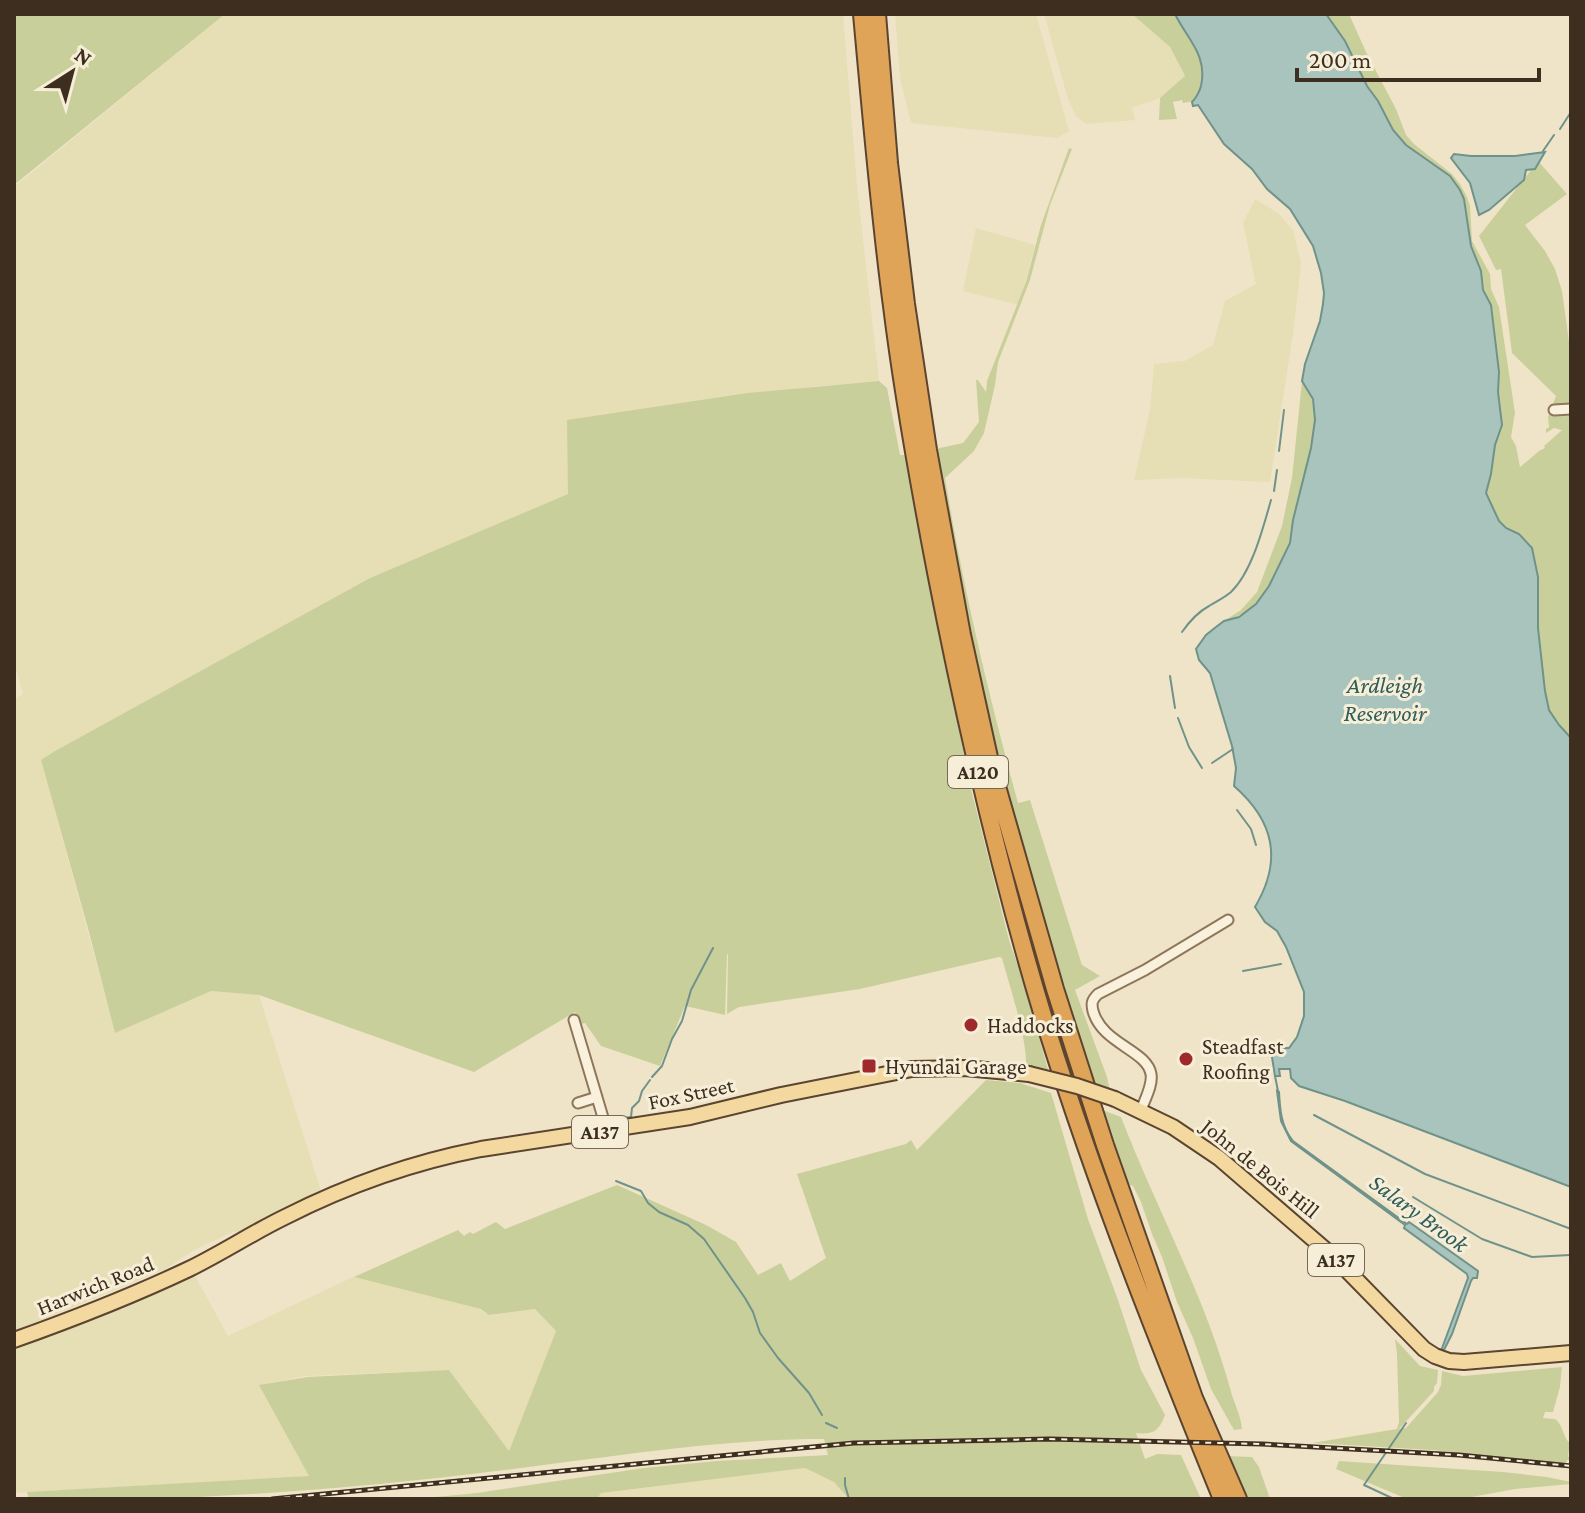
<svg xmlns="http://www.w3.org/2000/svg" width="1585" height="1513" viewBox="0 0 1585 1513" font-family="'Crimson Pro',serif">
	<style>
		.farmland { fill: #e6deb5 }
		.green { fill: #c9cf9b }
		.water { fill: #a9c4bc; stroke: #6f938a; stroke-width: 2 }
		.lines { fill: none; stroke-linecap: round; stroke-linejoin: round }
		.stream { stroke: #6f938a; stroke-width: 2 }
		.street-casing { stroke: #8d765c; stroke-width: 13 }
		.primary-casing { stroke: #5b4430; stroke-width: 18 }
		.highway-casing { stroke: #5b4430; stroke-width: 20 }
		.street { stroke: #faf1dc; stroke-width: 9 }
		.primary { stroke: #f3d9a0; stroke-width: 14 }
		.highway { stroke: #e0a458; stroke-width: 16 }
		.rail-casing { stroke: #3d2e20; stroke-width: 5 }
		.rail { stroke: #f7eed8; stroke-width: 2; stroke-dasharray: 6; stroke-linecap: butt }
		.primary-bridge-casing { stroke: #5b4430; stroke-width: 18; stroke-linecap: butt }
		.primary-bridge { stroke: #f3d9a0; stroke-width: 14 }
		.poi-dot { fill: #9e2a2b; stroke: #f7eed8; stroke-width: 3 }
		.labels { text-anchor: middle; stroke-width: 6; stroke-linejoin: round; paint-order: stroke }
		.shield { fill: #f7eed8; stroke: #756857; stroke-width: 2 }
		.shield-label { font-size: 20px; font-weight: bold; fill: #3d2e20 }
		.poi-label { font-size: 22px; fill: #3d2e20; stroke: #f7eed8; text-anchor: start }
		.street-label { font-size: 22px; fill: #3d2e20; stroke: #f7eed8 }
		.water-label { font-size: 24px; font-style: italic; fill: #2f5d5a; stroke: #f7eed8 }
	</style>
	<rect width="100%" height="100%" fill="#f0e4c8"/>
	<path class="farmland" d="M225 14H843L857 186 879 381 808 387 568 494 370 578 55 751 41 760 115 1032 211 991 259 995 322 1194 244 1232H233L194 1250 166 1269 14 1331V699L23 694 14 662V187Z
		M895 14H1036L1069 131 1057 138 911 123 900 78Z
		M1044 14H1132L1170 47 1185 77 1160 98 1132 108 1135 120 1086 124 1076 116 1068 99Z
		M1255 199 1278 213 1293 230 1301 263 1293 334 1270 482 1181 478 1134 480 1150 410 1154 364 1185 361 1213 345 1225 301 1256 284 1243 223Z
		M976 228 1035 245 1019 305 963 291Z
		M194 1274 228 1336 353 1277 479 1308 489 1315 535 1309 556 1331 509 1451 449 1370 305 1376 260 1385 310 1476 14 1493V1348Z
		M805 1468 834 1482 849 1499H597L601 1493Z"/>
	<path class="green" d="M14 14H225L14 185Z
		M1132 14H1175C1189 45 1217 63 1194 101L1183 103 1182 100 1173 102 1177 119 1159 120 1160 98 1185 76 1170 47Z
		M1326 14H1349L1366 52 1396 109 1406 135 1414 144 1452 174 1460 184 1467 197 1470 206 1472 241 1490 274 1491 289 1499 307 1515 413 1511 437 1516 446 1520 467 1539 451 1545 448 1544 446 1562 430 1554 428 1546 433V429L1549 427 1548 417 1556 396 1512 353 1501 269 1496 270 1479 236 1531 170 1535 169 1539 162 1567 194 1525 225 1545 251 1555 269 1562 291 1571 356V738L1559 725 1549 710 1545 691 1538 628V577L1535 566 1508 530 1499 521 1486 495 1495 445 1502 426 1498 392 1499 372 1493 324 1483 290 1481 271 1471 246 1464 199 1458 187 1450 176 1406 145 1393 130 1378 101 1367 86 1349 48Z
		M1069 148 1072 149 1050 205 1030 280 998 362 995 385 984 433 974 451 945 478C963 588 989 696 1018 803L1030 800 1082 965 1100 976 1075 990 1107 1077 1110 1091 1083 1081 1001 783 935 449 963 443 979 422 976 380H978L986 392 987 381 1026 282 1041 225Z
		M879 381 887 388 900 455H905L924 560 971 789 1009 940 1023 980 1049 1073 1026 1069C1028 1040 1010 988 1002 958L999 957 860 989 739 1007 727 1014 728 955 727 954 725 1015 685 1006 660 1066 601 1046 585 1023 582 1024 575 1012 474 1072 259 995 211 991 115 1033 89 932 41 760 55 751 370 578 568 494 567 420 748 393Z
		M1302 381C1308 390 1313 398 1314 409 1317 431 1310 455 1305 477 1296 516 1289 560 1265 594 1254 608 1241 616 1224 621L1241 610 1257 592 1282 526 1292 478Z
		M986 1080 1020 1083 1051 1093 1088 1219 1118 1300 1141 1370 1165 1415C1159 1432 1152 1435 1136 1433L1145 1459 1157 1454 1181 1455 1201 1499H849L834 1482 805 1468 601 1493 597 1499H415L477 1493 644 1468 717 1461 828 1455 824 1439C717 1439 611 1457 505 1470 387 1485 268 1495 150 1499 109 1500 69 1499 29 1499L27 1492 309 1476 259 1385 308 1377 449 1370 509 1451 556 1331 535 1309 489 1315 481 1309 354 1277 458 1230 464 1236 470 1232 473 1234 496 1222 505 1229 617 1185 706 1225 736 1242 758 1275 781 1263 790 1281 826 1258 797 1174 906 1144 911 1140 917 1150Z
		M1097 1108 1121 1117C1156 1208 1204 1294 1230 1388 1233 1401 1241 1415 1242 1429L1234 1430 1211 1389 1193 1338 1177 1302 1162 1257 1152 1234 1141 1202 1133 1186 1126 1183Z
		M1395 1339 1420 1366 1438 1370 1437 1383 1434 1387V1391L1399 1429 1406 1428 1438 1392 1441 1385 1442 1371 1463 1376 1562 1367 1560 1387 1553 1412H1545L1543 1418 1555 1419C1564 1425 1562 1437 1570 1443L1568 1456 1571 1460H1567L1566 1463 1571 1465 1432 1450 1312 1443 1397 1429 1399 1422 1397 1354Z
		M1226 1456 1252 1457 1259 1467 1270 1499H1245Z
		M1339 1461 1503 1472 1547 1477 1571 1482V1484L1515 1489 1461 1499H1407L1336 1469Z"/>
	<path class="water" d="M1175 14H1326L1345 41 1367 86 1378 101 1393 130 1406 145 1450 176 1460 190 1464 199 1471 246 1481 271 1483 290 1491 305 1499 372 1498 392 1502 425 1495 445 1491 474 1486 493 1499 521 1506 528 1519 534 1532 548 1538 577V628L1545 691 1549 710 1559 725 1571 738V1187L1345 1101 1299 1086 1291 1078 1290 1069H1279L1280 1076H1275L1271 1051 1276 1048H1289L1297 1037 1304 1016V992L1286 947 1277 931 1265 922 1255 907C1283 860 1274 821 1234 786L1236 768 1232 746 1210 673 1199 660 1196 649 1206 635 1216 627 1224 621 1239 617 1256 604 1269 586 1290 543 1293 520 1311 448 1315 420 1313 399 1302 381 1305 364 1320 321 1323 304 1324 293 1321 273 1313 246 1290 209 1267 189 1252 169 1224 144 1198 105 1193 106 1192 102C1197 97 1199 93 1201 86 1208 55 1187 39 1175 14Z
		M1545 152 1535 169 1526 170 1524 180 1489 210 1479 215 1470 183 1451 158 1454 154 1471 156H1515Z
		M1277 1091 1279 1092C1280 1110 1281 1126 1293 1141L1407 1224 1409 1222 1478 1271 1477 1278H1473L1471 1281 1452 1334 1443 1352 1441 1351 1468 1278 1467 1274 1404 1228 1405 1225 1291 1141 1281 1121Z"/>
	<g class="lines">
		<path class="stream" d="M1560 129 1571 112
			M1543 151 1554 135
			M1279 451 1284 410
			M1274 491 1277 470
			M1182 632C1189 622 1198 612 1209 606 1217 601 1224 598 1231 592 1252 572 1263 528 1271 500
			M1170 676 1175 708
			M1178 718 1189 747 1202 768
			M1212 763 1233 749
			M1237 810 1251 829 1256 845
			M1243 971 1281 964
			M1275 1076 1278 1091
			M652 1077 662 1066 672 1039 682 1021 691 990 713 948
			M1314 1115 1425 1174 1571 1229
			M623 1118 631 1117 632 1108 639 1101 642 1091 650 1080
			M616 1181 641 1191 648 1203 659 1212 688 1225 704 1239 745 1298 753 1312 760 1333 778 1358 809 1393 822 1415
			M1413 1197 1482 1239 1532 1257 1570 1255
			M826 1423 837 1428
			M845 1478V1485L849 1499
			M1394 1499 1364 1485 1406 1423"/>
		<defs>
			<path id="street" d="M1554 410 1571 409
				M574 1020 607 1131
				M578 1103 597 1097
				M1141 1110C1145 1099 1153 1085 1151 1074 1147 1050 1102 1044 1093 1011 1091 1003 1092 1000 1098 994L1145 970 1228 920"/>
			<path id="primary" d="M1115 1099 1173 1127 1219 1158 1335 1258 1424 1349 1435 1356 1449 1361 1464 1362 1571 1353
				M14 1340C73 1319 132 1296 189 1269 222 1253 252 1233 285 1217 346 1186 414 1162 481 1149L690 1117 781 1095 912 1069 965 1068 1029 1074"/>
			<path id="highway" d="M862 14C871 111 879 209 892 306 903 395 919 484 936 572 966 726 1001 879 1047 1029 1097 1189 1159 1344 1222 1499
				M877 14 889 163 906 304 928 450 962 635 990 762 1055 989 1105 1145 1194 1398 1238 1499"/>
		</defs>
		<use href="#street" class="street-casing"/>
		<use href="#primary" class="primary-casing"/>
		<use href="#highway" class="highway-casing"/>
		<use href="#street" class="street"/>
		<use href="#primary" class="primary"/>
		<use href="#highway" class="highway"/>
		<defs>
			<path id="rail" d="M272 1499 854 1443 1049 1439 1262 1444 1459 1455 1571 1466"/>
		</defs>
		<use href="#rail" class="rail-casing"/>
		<use href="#rail" class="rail"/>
		<defs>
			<path id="primary-bridge" d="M1029 1074 1077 1086 1115 1099"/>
		</defs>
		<use href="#primary-bridge" class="primary-bridge-casing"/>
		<use href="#primary-bridge" class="primary-bridge"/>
	</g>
	<g class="poi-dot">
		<circle cx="971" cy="1025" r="8"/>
		<circle cx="1186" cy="1059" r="8"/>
		<rect x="861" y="1058" width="16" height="16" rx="4"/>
	</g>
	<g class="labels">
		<g class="shield">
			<rect x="948" y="756" width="60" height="32" rx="6"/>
			<rect x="572" y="1116" width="56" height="32" rx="6"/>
			<rect x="1308" y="1244" width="56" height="32" rx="6"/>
		</g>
		<g class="shield-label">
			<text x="978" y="779">A120</text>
			<text x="600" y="1139">A137</text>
			<text x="1336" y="1267">A137</text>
		</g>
		<g class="poi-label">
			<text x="987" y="1033">Haddocks</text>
			<text x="1202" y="1054">Steadfast<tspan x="1202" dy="25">Roofing</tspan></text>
			<text x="885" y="1074">Hyundai Garage</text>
		</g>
		<g class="street-label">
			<text transform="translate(691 1093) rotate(-12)" y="8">Fox Street</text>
			<text transform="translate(1261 1168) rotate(39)" y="8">John de Bois Hill</text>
			<text transform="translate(95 1285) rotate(-22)" y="8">Harwich Road</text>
		</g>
		<g class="water-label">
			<text x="1385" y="693">Ardleigh<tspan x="1385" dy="28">Reservoir</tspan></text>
			<text transform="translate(1419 1213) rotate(36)" y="8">Salary Brook</text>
		</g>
	</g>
	<rect width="1585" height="1513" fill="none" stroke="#3d2e20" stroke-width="32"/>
	<g transform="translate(72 72) rotate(36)" stroke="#f7eed8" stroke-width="6" paint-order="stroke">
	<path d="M0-6L14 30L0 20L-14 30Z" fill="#3d2e20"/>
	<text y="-12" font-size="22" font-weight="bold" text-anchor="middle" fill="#3d2e20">N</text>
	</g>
	<path d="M1297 68v12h242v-12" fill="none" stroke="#3d2e20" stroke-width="4"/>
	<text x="1309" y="68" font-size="24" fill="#3d2e20" stroke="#f7eed8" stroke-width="6" paint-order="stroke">200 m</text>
</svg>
